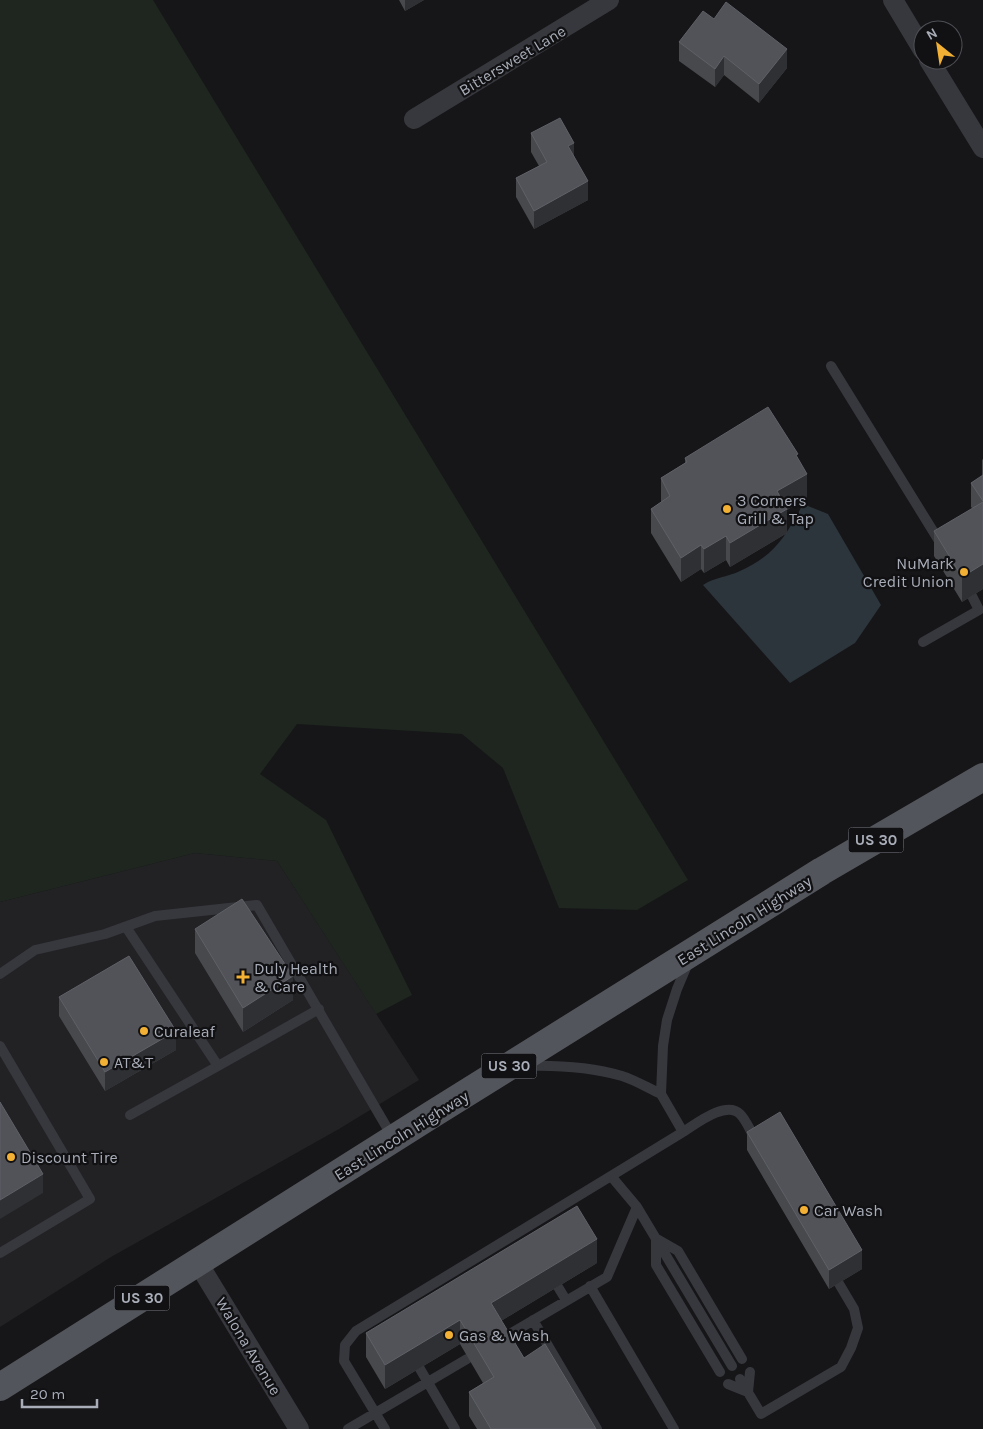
<svg xmlns="http://www.w3.org/2000/svg" width="983" height="1429" viewBox="0 0 983 1429" font-family="Karla,sans-serif">
	<style>
		.built { fill: #222225 }
		.green { fill: #1e261f }
		.water { fill: #2c353c }
		.lines { fill: none; stroke-linecap: round; stroke-linejoin: round }
		.lane { stroke: #37383d; stroke-width: 10 }
		.street { stroke: #37383d; stroke-width: 20 }
		.primary { stroke: #53555c; stroke-width: 28 }
		.wall { fill: #47494d }
		.shaded-wall { fill: #2f3033 }
		.building { fill: #525359; stroke: #5f6168 }
		.poi-dot { fill: #f2b134; stroke: #111113; stroke-width: 2 }
		.labels { text-anchor: middle; stroke-width: 4.5; stroke-linejoin: round; paint-order: stroke }
		.shield { fill: #111113; stroke: #7b7e86; stroke-width: 1 }
		.shield-label { font-size: 15px; font-weight: bold; fill: #a8adb8 }
		.street-label { font-size: 16px; fill: #a8adb8; stroke: #111113 }
		.poi-label { font-size: 16px; fill: #a8adb8; stroke: #111113; text-anchor: start }
	</style>
	<rect width="100%" height="100%" fill="#161618"/>
	<path class="built" d="M195 853 277 861 419 1080 339 1129 111 1257 0 1327V902Z"/>
	<path class="green" d="M0 0H153L688 880 637 910 559 908 503 768 462 734 297 724 260 774 326 820 412 995 376 1014 277 861 195 853 0 902Z"/>
	<path class="water" d="M803 504 828 514 881 605 855 643 790 683 703 585C715 577 728 577 740 571 774 556 786 536 803 504Z"/>
	<g class="lines">
		<path class="lane" d="M831 366 941 544
			M923 642 979 610 972 596
			M126 927 218 1066 319 1009
			M0 974 35 950 105 934 155 916 257 905 393 1138
			M0 1046 90 1199 0 1253
			M524 1066C556 1065 591 1067 622 1076 635 1080 648 1088 661 1094
			M130 1115 218 1066
			M683 1132C696 1124 726 1100 740 1114 747 1121 751 1133 757 1142
			M637 1207 732 1366
			M656 1239V1265L720 1372
			M657 1239 678 1251 742 1359
			M555 1282 566 1300
			M590 1286 674 1429
			M533 1320 597 1429
			M498 1341 607 1277 637 1207 611 1176 683 1132 661 1094 663 1046 667 1020 677 989 688 963
			M416 1362 455 1429
			M740 1379 761 1414 841 1367 851 1348 858 1328 854 1309 838 1282
			M728 1384 748 1392
			M748 1392 750 1372
			M348 1429 467 1359
			M385 1429 344 1361 345 1345 356 1331 611 1176"/>
		<path class="street" d="M893 0 923 50
			M929 60 983 148
			M414 119 609 0
			M198 1263 299 1429"/>
		<path class="primary" d="M0 1387 431 1115 822 871 983 777"/>
	</g>
	<path class="wall" d="M399 0H424L405 11Z
		M714 19 787 68 759 103 724 75 715 87 679 61V42Z
		M531 133 574 156 588 200 534 229 516 197V178L539 166 531 152Z
		M685 458 798 459 807 498 787 510V533L730 567 726 560 704 573 701 569 681 582 651 533V509L661 502V478L685 463Z
		M983 459V589L962 602 934 556V531L973 509 971 507V483L982 476V460Z
		M195 929 293 1000 243 1032 195 953Z
		M59 997 176 1050 105 1091 59 1016Z
		M747 1132 862 1269 829 1289 747 1150Z
		M597 1263 501 1321 524 1358 596 1429H477L469 1416V1392L483 1383 460 1344 385 1389 366 1357V1333Z"/>
	<path class="shaded-wall" d="M405 0H424L405 11Z
		M787 49V68L759 103V84Z
		M724 56V75L715 87V69Z
		M574 143V161L568 146Z
		M588 181V200L534 229V211Z
		M807 474V498L787 510V533L730 567V543L777 491Z
		M726 536V560L704 573V549Z
		M701 545V569L681 582V558Z
		M983 564V589L962 602V577Z
		M293 976V1000L243 1032V1008Z
		M176 1031V1050L105 1091V1072Z
		M43 1174V1193L0 1219V1200Z
		M597 1239V1263L491 1327V1303Z
		M862 1250V1269L829 1289V1270Z
		M460 1320V1344L385 1389V1365Z"/>
	<path class="building" d="M726 2 787 49 759 84 724 56 715 69 679 42 703 11 714 19Z
		M560 118 574 143 568 146 588 181 534 211 516 178 547 162 531 133Z
		M768 407 798 454 796 455 807 474 777 491 787 509 730 543 726 536 704 549 701 545 681 558 651 509 670 496 661 478 687 462 685 458Z
		M983 475V501L971 483Z
		M983 502V564L962 577 934 531Z
		M242 899 293 976 243 1008 195 929Z
		M129 956 176 1031 105 1072 59 997Z
		M0 1102 43 1174 0 1200Z
		M780 1112 862 1250 829 1270 747 1132Z
		M577 1206 597 1239 491 1303 524 1358 545 1344 596 1429H491L469 1392 494 1377 460 1320 385 1365 366 1333Z"/>
	<g class="poi-dot">
		<circle cx="727" cy="509" r="5"/>
		<circle cx="964" cy="572" r="5"/>
		<path d="M240.5 969.5h5v5h5v5h-5v5h-5v-5h-5v-5h5z"/>
		<circle cx="144" cy="1031" r="5"/>
		<circle cx="104" cy="1062" r="5"/>
		<circle cx="11" cy="1157" r="5"/>
		<circle cx="804" cy="1210" r="5"/>
		<circle cx="449" cy="1335" r="5"/>
	</g>
	<g class="labels">
		<g class="shield">
			<rect x="848.5" y="827.5" width="55" height="25" rx="4"/>
			<rect x="481.5" y="1053.5" width="55" height="25" rx="4"/>
			<rect x="114.5" y="1285.5" width="55" height="25" rx="4"/>
		</g>
		<g class="shield-label">
			<text x="876" y="845">US 30</text>
			<text x="509" y="1071">US 30</text>
			<text x="142" y="1303">US 30</text>
		</g>
		<g class="street-label">
			<text transform="translate(512 60) rotate(-31)" y="6">Bittersweet Lane</text>
			<text transform="translate(744 920) rotate(-32)" y="6">East Lincoln Highway</text>
			<text transform="translate(401 1135) rotate(-32)" y="6">East Lincoln Highway</text>
			<text transform="translate(249 1346) rotate(59)" y="6">Walona Avenue</text>
		</g>
		<g class="poi-label">
			<text x="737" y="506">3 Corners<tspan x="737" dy="18">Grill &amp; Tap</tspan></text>
			<text x="954" y="569" text-anchor="end">NuMark<tspan x="954" dy="18">Credit Union</tspan></text>
			<text x="254" y="974">Duly Health<tspan x="254" dy="18">&amp; Care</tspan></text>
			<text x="154" y="1037">Curaleaf</text>
			<text x="114" y="1068">AT&amp;T</text>
			<text x="21" y="1163">Discount Tire</text>
			<text x="814" y="1216">Car Wash</text>
			<text x="459" y="1341">Gas &amp; Wash</text>
		</g>
	</g>
	<g transform="translate(938 45) rotate(330)"><circle r="24" fill="#111113" stroke="#4d4f55"/>
	<path d="M0-4L9 19L0 12L-9 19Z" fill="#f2b134"/>
	<text y="-8" font-size="14" font-weight="bold" text-anchor="middle" fill="#a8adb8">N</text>
	</g>
	<path d="M22 1399v8h75v-8" fill="none" stroke="#a8adb8" stroke-width="2.5"/>
	<text x="30" y="1399" font-size="15" fill="#a8adb8" stroke="#111113" stroke-width="4" paint-order="stroke">20 m</text>
</svg>
